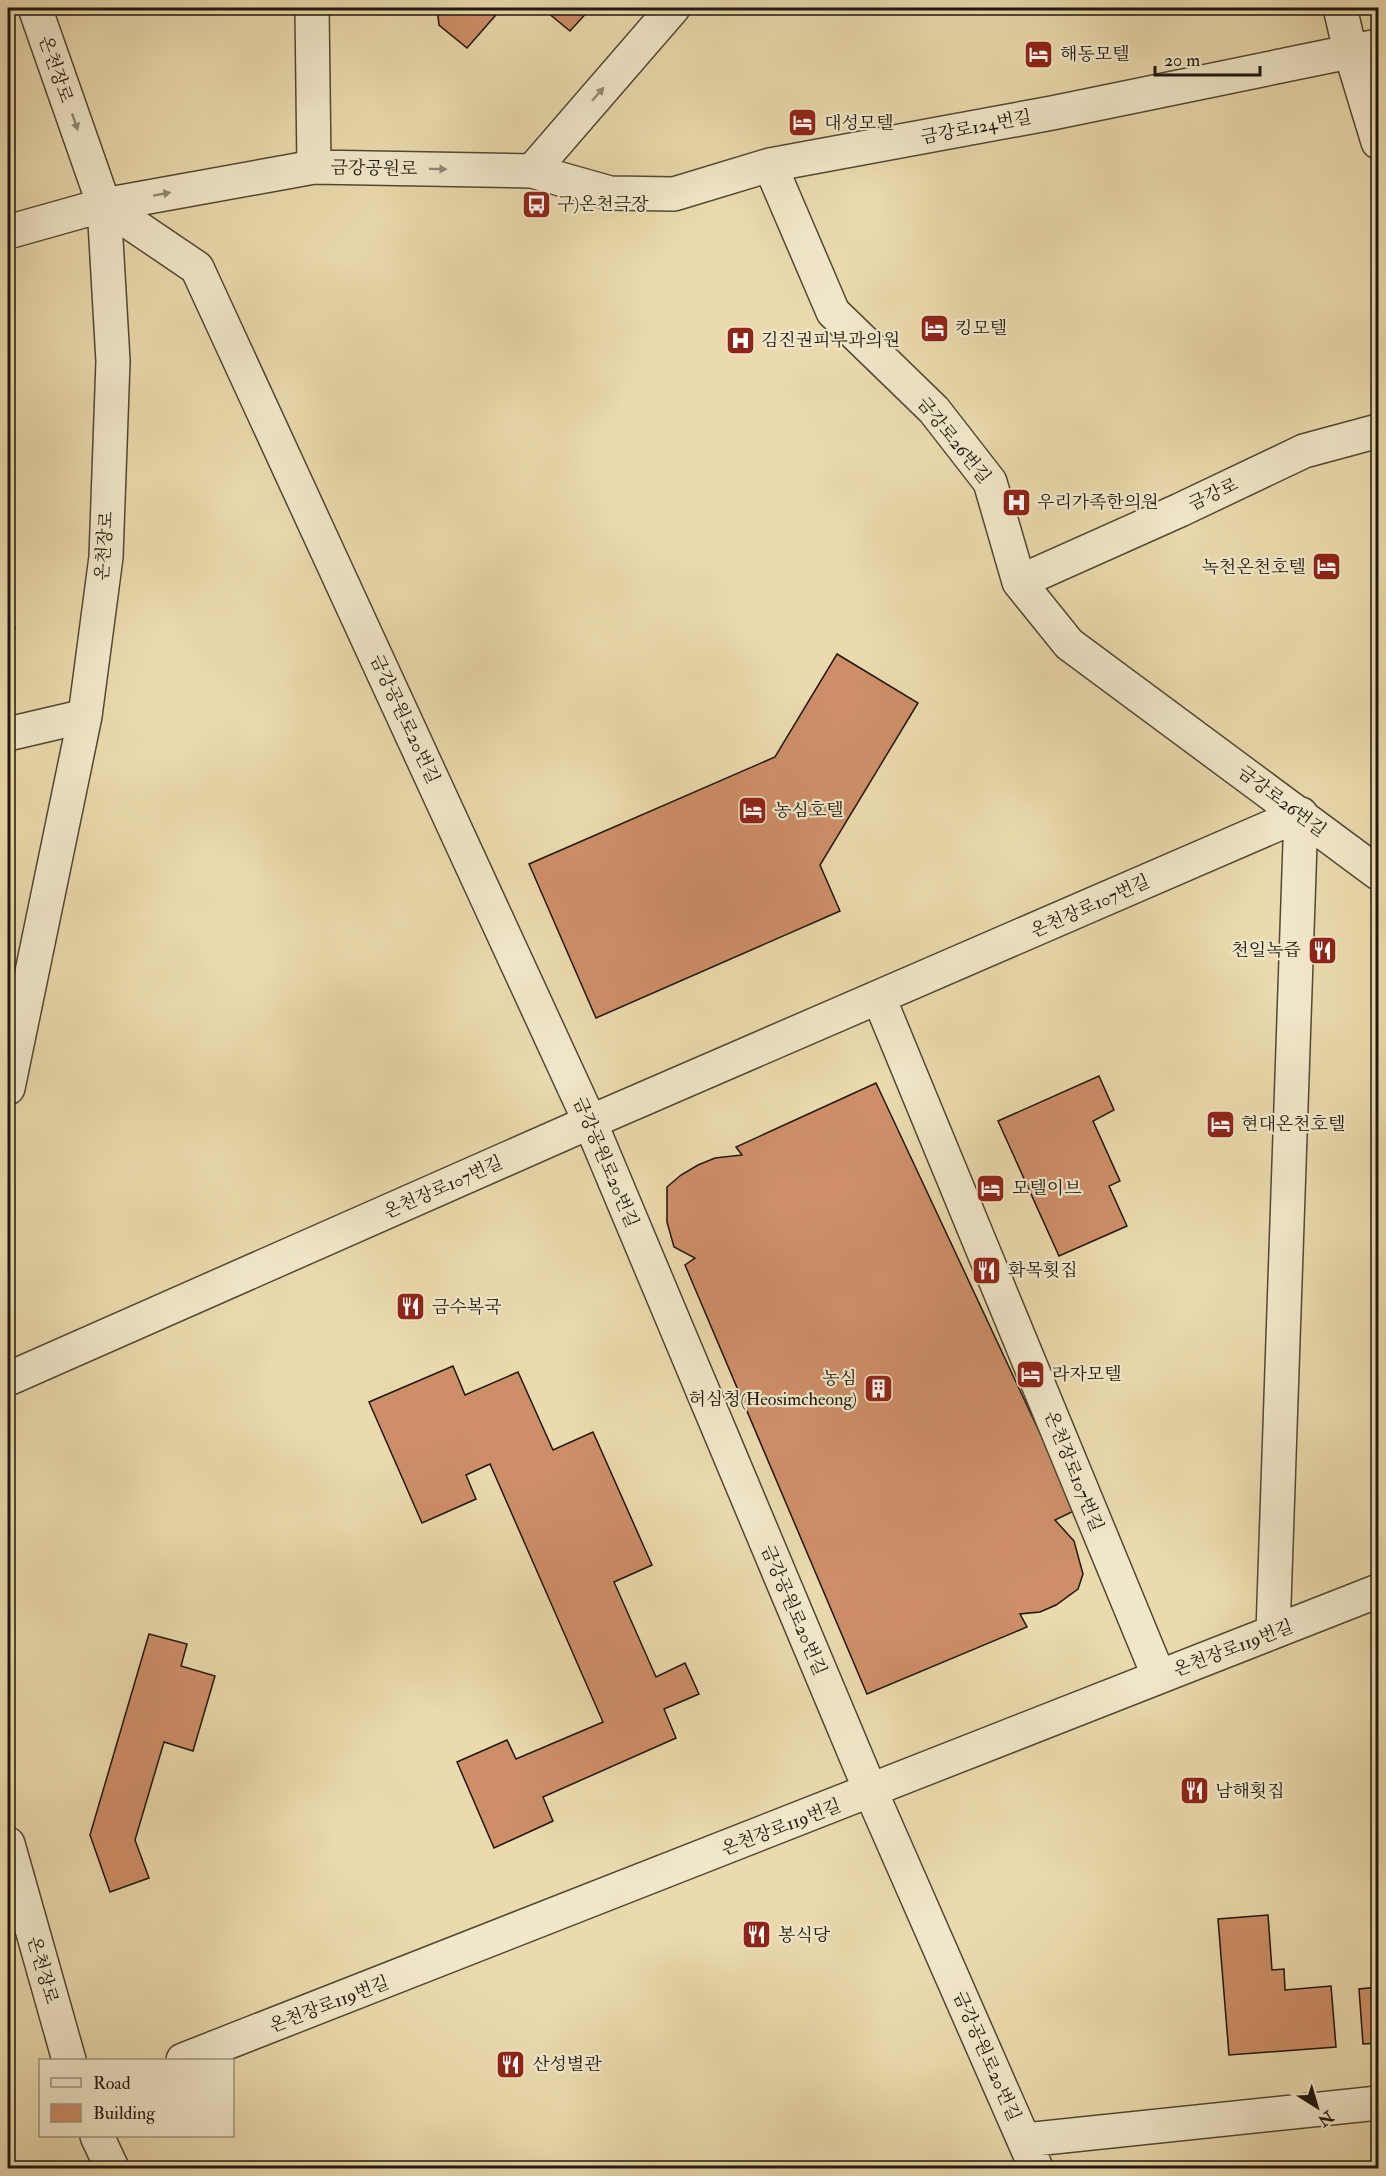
<svg xmlns="http://www.w3.org/2000/svg" width="1386" height="2176" viewBox="0 0 1386 2176" font-family="'IM FELL Double Pica','Noto Serif KR',serif">
	<style>
		.building { fill: #ce8f68; stroke: #1f170c; stroke-width: 1.5 }
		.lines { fill: none; stroke-linecap: round; stroke-linejoin: round }
		.minor-casing { stroke: #524834; stroke-width: 36 }
		.minor { stroke: #f1e7ca; stroke-width: 33 }
		.oneway { fill: #928974 }
		.labels { text-anchor: middle; stroke-width: 4.5; stroke-linejoin: round; paint-order: stroke }
		.poi-label { font-size: 18px; fill: #1f170c; stroke: #f1e7ca; text-anchor: start }
		.street-label { font-size: 18px; fill: #1f170c; stroke: #f1e7ca }
	</style>
	<rect width="100%" height="100%" fill="#eadaad"/>
	<filter id="stains"><feTurbulence type="fractalNoise" baseFrequency=".00333" numOctaves="4"/><feColorMatrix values="0 0 0 0 .2 0 0 0 0 .09 0 0 0 0 .02 0 0 0 .5 -.17"/></filter>
	<radialGradient id="worn" r=".72"><stop offset=".6" stop-color="#630" stop-opacity="0"/><stop offset="1" stop-color="#630" stop-opacity=".3"/></radialGradient>
	<path class="building" d="M437 8H502L467 48 439 25Z
		M542 8H591L570 31Z
		M8 599 15 629 8 631Z
		M837 654 918 703 820 865 840 911 596 1018 529 864 775 757Z
		M1099 1076 1114 1110 1093 1121 1120 1181 1109 1186 1127 1226 1059 1256 998 1121Z
		M876 1083 1076 1510 1055 1520 1074 1541 1083 1574 1078 1589 1056 1605 1040 1612 1020 1614 1027 1627 867 1694 685 1265 695 1258 674 1247 667 1222V1187L681 1175 698 1165 715 1158 742 1155 736 1147Z
		M453 1366 465 1395 518 1372 553 1450 593 1432 652 1565 614 1582 656 1677 685 1663 699 1694 664 1709 676 1738 543 1797 553 1821 494 1848 457 1762 507 1740 516 1759 603 1722 490 1464 466 1475 476 1499 422 1523 369 1402Z
		M149 1634 187 1644 181 1666 215 1676 193 1751 164 1742 135 1840 149 1878 110 1892 90 1835Z
		M1268 1915 1272 1970 1284 1969 1285 1990 1331 1986 1336 2047 1229 2055 1218 1919Z
		M1378 1987V2043L1363 2044 1359 1989Z"/>
	<g class="lines">
		<defs>
			<path id="minor" d="M312 8 314 167
				M1340 8 1350 50 1378 142
				M770 165 833 312 934 410 990 482 1019 582 1069 644 1378 873
				M532 171 610 193 674 194 770 165 1052 113 1378 46
				M104 205 197 268 590 1122 871 1792 1036 2168
				M8 232 104 205 314 167 532 171 673 8
				M1019 582 1180 510 1304 451 1378 431
				M8 734 85 716
				M879 998 1159 1677
				M8 1088 85 716 106 557 113 361 104 205 35 8
				M8 1379 590 1122 1301 814 1273 1632
				M8 1844 69 2060
				M183 2060 1378 1591
				M97 2136 112 2168
				M1025 2140 1378 2103"/>
		</defs>
		<use href="#minor" class="minor-casing"/>
		<use href="#minor" class="minor"/>
	</g>
	<defs><path id="oneway-solid" d="M-6-.8H1V-3.2L6.5 0L1 3.2V.8H-6Z" transform="scale(1.5)"/></defs>
	<g class="oneway">
		<use href="#oneway-solid" transform="translate(598 94) rotate(-49)"/>
		<use href="#oneway-solid" transform="translate(75 122) rotate(71)"/>
		<use href="#oneway-solid" transform="translate(438 169) rotate(1)"/>
		<use href="#oneway-solid" transform="translate(162 194) rotate(-10)"/>
	</g>
	<defs>
		<symbol id="hotel-square" viewBox="-11 -11 22 22"><rect x="-9" y="-9" width="18" height="18" rx="4" fill="#8f2418" stroke="#f1e7ca"/><path d="M-6-4.5h1.5V1H6V5H4.5V3h-9V5H-6ZM-4 0a1.8 1.8 0 1 1 3.6 0ZM.5 0V-2.5h3Q6-2.5 6 0Z" fill="#fff"/></symbol>
		<symbol id="bus-square" viewBox="-11 -11 22 22"><rect x="-9" y="-9" width="18" height="18" rx="4" fill="#8f2418" stroke="#f1e7ca"/><path d="M-5-6H5V4H4V6H2V4H-2V6H-4V4H-5ZM-3.5-4V0h7V-4ZM-3.5 1.2v1.5H-2V1.2ZM2 1.2v1.5H3.5V1.2Z" fill="#fff"/></symbol>
		<symbol id="hospital-square" viewBox="-11 -11 22 22"><rect x="-9" y="-9" width="18" height="18" rx="4" fill="#8f2418" stroke="#f1e7ca"/><path d="M-5-5h3v3.5h4V-5h3V5h-3V1.5h-4V5h-3Z" fill="#fff"/></symbol>
		<symbol id="restaurant-square" viewBox="-11 -11 22 22"><rect x="-9" y="-9" width="18" height="18" rx="4" fill="#8f2418" stroke="#f1e7ca"/><path d="M-5-6h1v4h1v-4h1v4h1v-4h1v5L-1.5 .5V6h-2V.5L-5-1ZM5-6V6H3V1.5H1.5Q1.5-4 5-6Z" fill="#fff"/></symbol>
		<symbol id="building-square" viewBox="-11 -11 22 22"><rect x="-9" y="-9" width="18" height="18" rx="4" fill="#8f2418" stroke="#f1e7ca"/><path d="M-4-6H4V6H1V3H-1V6H-4ZM-2.5-4.3h1.7v1.8h-1.7ZM.8-4.3h1.7v1.8H.8ZM-2.5-1h1.7V.8h-1.7ZM.8-1h1.7V.8H.8Z" fill="#fff"/></symbol>
	</defs>
	<g fill-rule="evenodd">
		<use href="#hotel-square" x="1022" y="38" width="33" height="33"/>
		<use href="#hotel-square" x="786" y="106" width="33" height="33"/>
		<use href="#bus-square" x="520" y="188" width="33" height="33"/>
		<use href="#hotel-square" x="918" y="312" width="33" height="33"/>
		<use href="#hospital-square" x="724" y="324" width="33" height="33"/>
		<use href="#hospital-square" x="1000" y="486" width="33" height="33"/>
		<use href="#hotel-square" x="1310" y="550" width="33" height="33"/>
		<use href="#hotel-square" x="736" y="794" width="33" height="33"/>
		<use href="#restaurant-square" x="1306" y="934" width="33" height="33"/>
		<use href="#hotel-square" x="1204" y="1108" width="33" height="33"/>
		<use href="#hotel-square" x="974" y="1172" width="33" height="33"/>
		<use href="#restaurant-square" x="970" y="1254" width="33" height="33"/>
		<use href="#restaurant-square" x="394" y="1290" width="33" height="33"/>
		<use href="#hotel-square" x="1014" y="1358" width="33" height="33"/>
		<use href="#building-square" x="862" y="1372" width="33" height="33"/>
		<use href="#restaurant-square" x="1178" y="1774" width="33" height="33"/>
		<use href="#restaurant-square" x="740" y="1918" width="33" height="33"/>
		<use href="#restaurant-square" x="494" y="2048" width="33" height="33"/>
	</g>
	<g class="labels">
		<g class="poi-label">
			<text x="1060" y="60">해동모텔</text>
			<text x="824" y="129">대성모텔</text>
			<text x="557" y="210">구)온천극장</text>
			<text x="955" y="334">킹모텔</text>
			<text x="761" y="346">김진권피부과의원</text>
			<text x="1037" y="508">우리가족한의원</text>
			<text x="1306" y="573" text-anchor="end">녹천온천호텔</text>
			<text x="774" y="816">농심호텔</text>
			<text x="1301" y="956" text-anchor="end">천일녹즙</text>
			<text x="1241" y="1130">현대온천호텔</text>
			<text x="1012" y="1194">모텔이브</text>
			<text x="1008" y="1276">화목횟집</text>
			<text x="432" y="1313">금수복국</text>
			<text x="1052" y="1380">라자모텔</text>
			<text x="857" y="1384" text-anchor="end">농심<tspan x="857" dy="21">허심청(Heosimcheong)</tspan></text>
			<text x="1215" y="1797">남해횟집</text>
			<text x="778" y="1941">봉식당</text>
			<text x="532" y="2070">산성별관</text>
		</g>
		<g class="street-label">
			<text transform="translate(56 69) rotate(71)" y="6">온천장로</text>
			<text transform="translate(976 127) rotate(-11)" y="6">금강로124번길</text>
			<text transform="translate(374 168) rotate(1)" y="6">금강공원로</text>
			<text transform="translate(954 440) rotate(51)" y="6">금강로26번길</text>
			<text transform="translate(1213 494) rotate(-25)" y="6">금강로</text>
			<text transform="translate(104 546) rotate(-86)" y="6">온천장로</text>
			<text transform="translate(405 719) rotate(65)" y="6">금강공원로20번길</text>
			<text transform="translate(1282 801) rotate(37)" y="6">금강로26번길</text>
			<text transform="translate(1090 906) rotate(-24)" y="6">온천장로107번길</text>
			<text transform="translate(606 1162) rotate(67)" y="6">금강공원로20번길</text>
			<text transform="translate(443 1187) rotate(-24)" y="6">온천장로107번길</text>
			<text transform="translate(1074 1471) rotate(68)" y="6">온천장로107번길</text>
			<text transform="translate(794 1610) rotate(67)" y="6">금강공원로20번길</text>
			<text transform="translate(1233 1648) rotate(-21)" y="6">온천장로119번길</text>
			<text transform="translate(781 1827) rotate(-21)" y="6">온천장로119번길</text>
			<text transform="translate(43 1970) rotate(74)" y="6">온천장로</text>
			<text transform="translate(329 2004) rotate(-21)" y="6">온천장로119번길</text>
			<text transform="translate(987 2056) rotate(66)" y="6">금강공원로20번길</text>
		</g>
	</g>
	<rect width="1386" height="2176" fill="none" stroke="#eadaad" stroke-width="30"/>
	<rect x="9" y="9" width="1368" height="2158" fill="none" stroke="#1f170c" stroke-width="3"/>
	<rect x="15" y="15" width="1356" height="2146" fill="none" stroke="#1f170c" stroke-width="1.5"/>
	<rect x="39" y="2059" width="195" height="78" fill="#f1e7ca" stroke="#9d947e" stroke-width="1.5"/>
	<rect x="51" y="2078" width="30" height="9" fill="#f1e7ca" stroke="#9d947e" stroke-width="1.5"/>
	<text x="93" y="2089" font-size="18" fill="#1f170c">Road</text>
	<rect x="51" y="2104" width="30" height="18" fill="#ce8f68" stroke="#9d947e" stroke-width="1.5"/>
	<text x="93" y="2119" font-size="18" fill="#1f170c">Building</text>
	<g transform="translate(1317 2107) rotate(143)" stroke="#f1e7ca" stroke-width="4.5" paint-order="stroke">
	<path d="M0-4.5L10 22L0 15L-10 22Z" fill="#1f170c"/>
	<text y="-9" font-size="16" font-weight="bold" text-anchor="middle" fill="#1f170c">N</text>
	</g>
	<path d="M1155 66v9h105v-9" fill="none" stroke="#1f170c" stroke-width="3"/>
	<text x="1164" y="66" font-size="18" fill="#1f170c" stroke="#f1e7ca" stroke-width="4.5" paint-order="stroke">20 m</text>
	<rect width="100%" height="100%" filter="url(#stains)"/>
	<rect width="100%" height="100%" fill="url(#worn)"/>
</svg>
